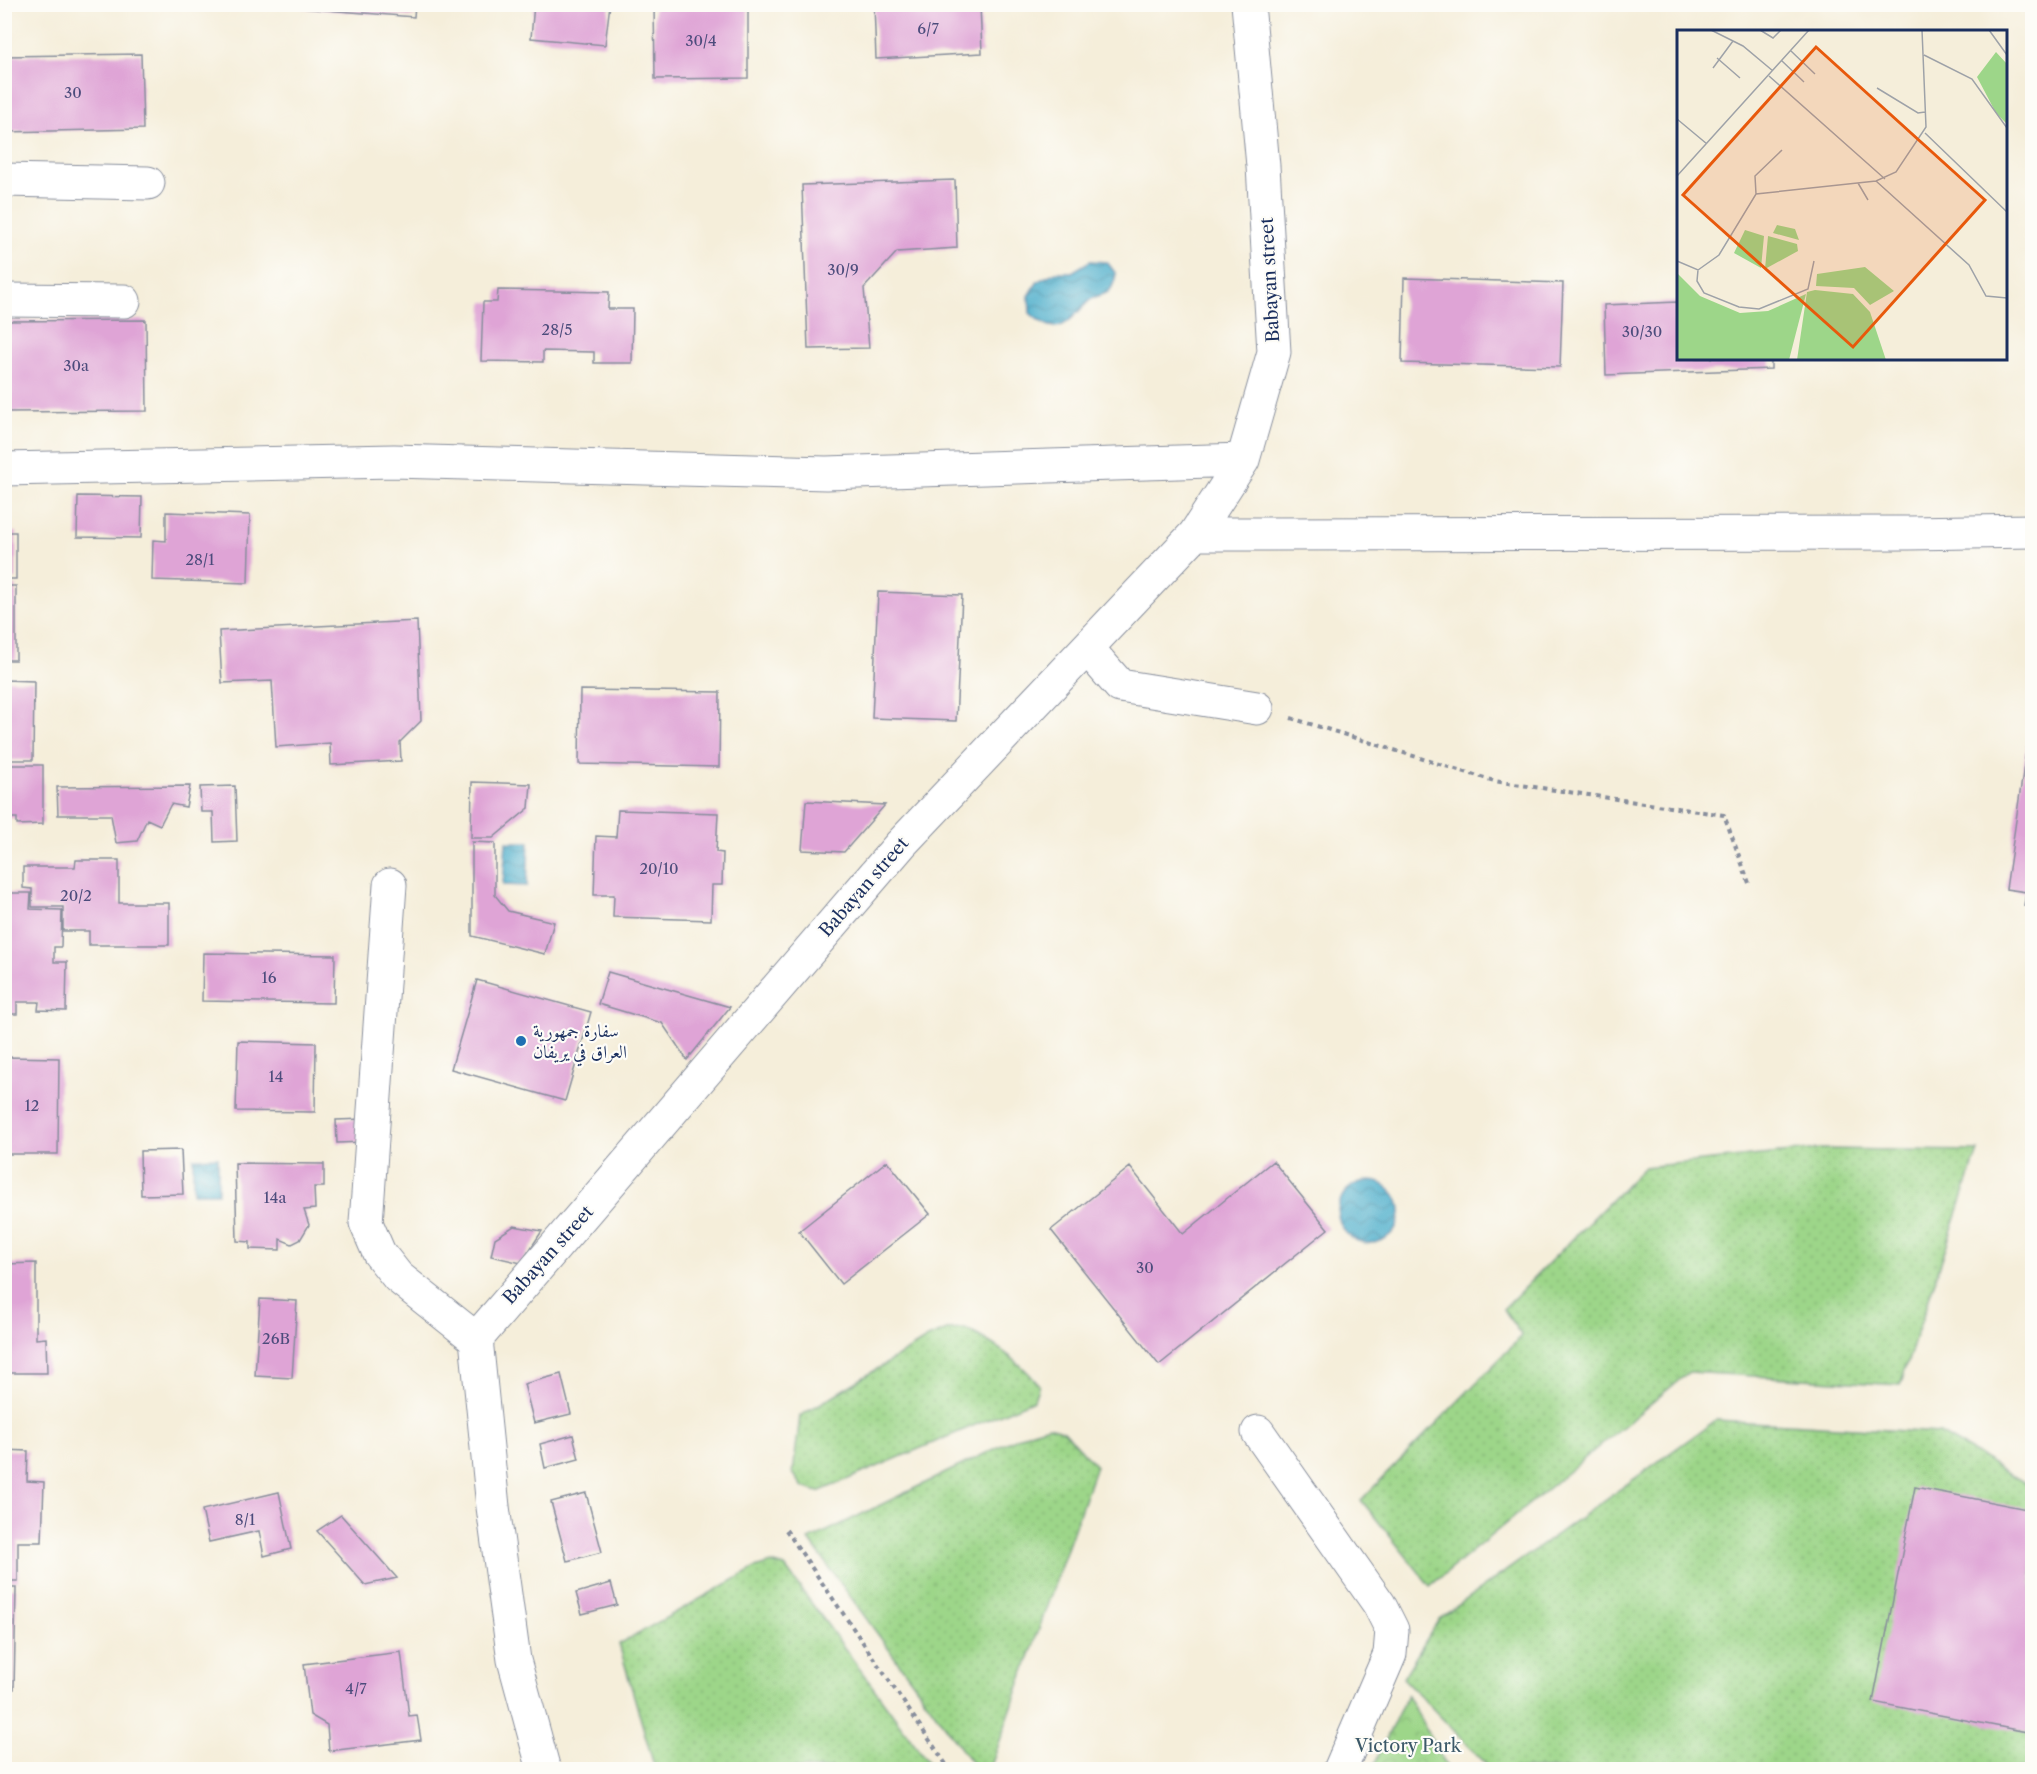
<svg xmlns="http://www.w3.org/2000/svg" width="2037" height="1774" viewBox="0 0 2037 1774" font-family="'Libre Caslon Text',Amiri,serif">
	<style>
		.grass { fill: url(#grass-dots); stroke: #5c8274; stroke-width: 1.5 }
		.park { fill: url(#park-crowns); stroke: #5c8274; stroke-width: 1.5 }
		.water { fill: url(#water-waves); stroke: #346e94; stroke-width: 1.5 }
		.building { fill: #dfa4d6 }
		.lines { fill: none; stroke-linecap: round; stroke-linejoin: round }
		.minor-casing { stroke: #888e9c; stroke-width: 35 }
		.path { stroke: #888e9c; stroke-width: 4; stroke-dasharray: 4.5 4.5; stroke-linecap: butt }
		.minor { stroke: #fff; stroke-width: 33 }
		.poi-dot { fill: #1f6fb2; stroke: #fdfcf7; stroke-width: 2 }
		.labels { text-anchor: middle; stroke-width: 4.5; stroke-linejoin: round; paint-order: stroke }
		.number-label { font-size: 15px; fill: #4c4c7c }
		.street-label { font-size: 18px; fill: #1b2f5e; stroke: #fdfcf7 }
		.poi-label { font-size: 18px; fill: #1b2f5e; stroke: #fdfcf7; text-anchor: start }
		.park-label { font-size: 18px; fill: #3c5969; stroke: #fdfcf7 }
		.inset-road { fill: none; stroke: #9ea2a8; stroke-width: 1.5 }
		.view { fill: #e8590c; fill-opacity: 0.15; stroke: #e8590c; stroke-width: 3 }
		.inset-edge { fill: none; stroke: #1b2f5e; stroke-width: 3 }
	</style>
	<defs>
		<pattern id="grass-dots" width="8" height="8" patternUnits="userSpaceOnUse" patternTransform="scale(1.5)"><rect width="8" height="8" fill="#9dd689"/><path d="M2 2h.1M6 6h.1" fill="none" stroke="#87b879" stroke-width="1.8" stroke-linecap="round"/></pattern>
		<pattern id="park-crowns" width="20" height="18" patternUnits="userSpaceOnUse" patternTransform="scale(1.5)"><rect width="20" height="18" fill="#9dd689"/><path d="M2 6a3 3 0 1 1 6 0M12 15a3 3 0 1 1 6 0" fill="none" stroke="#87b879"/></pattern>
		<pattern id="water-waves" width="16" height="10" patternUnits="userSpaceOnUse" patternTransform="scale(1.5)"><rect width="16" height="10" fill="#4cadcb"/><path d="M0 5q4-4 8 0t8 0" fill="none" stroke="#3e8da8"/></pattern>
	</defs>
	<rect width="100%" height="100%" fill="#fdfcf7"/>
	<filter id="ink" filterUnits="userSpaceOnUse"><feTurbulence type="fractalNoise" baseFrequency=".0167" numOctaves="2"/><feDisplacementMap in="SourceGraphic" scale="12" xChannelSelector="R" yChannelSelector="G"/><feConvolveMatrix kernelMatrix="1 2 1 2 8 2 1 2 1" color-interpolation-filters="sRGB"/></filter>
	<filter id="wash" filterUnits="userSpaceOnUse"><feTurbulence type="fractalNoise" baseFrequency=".008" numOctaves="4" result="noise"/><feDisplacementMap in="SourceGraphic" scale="24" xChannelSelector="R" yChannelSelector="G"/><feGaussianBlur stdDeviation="1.35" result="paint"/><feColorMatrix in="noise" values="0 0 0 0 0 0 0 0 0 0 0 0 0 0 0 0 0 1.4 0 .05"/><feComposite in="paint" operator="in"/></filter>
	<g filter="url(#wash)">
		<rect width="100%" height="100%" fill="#f5eeda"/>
		<path class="grass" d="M1820 1149 1978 1151 1900 1385 1689 1372 1430 1586 1361 1500 1522 1336 1503 1309 1644 1167Z
			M965 1329C994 1343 1019 1360 1039 1385L1034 1400 818 1492 803 1487 793 1473 800 1416 928 1338 947 1330Z
			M1716 1420 1940 1433 2032 1487V1769H1491L1403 1678 1439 1619Z
			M1049 1426 1064 1431 1096 1466 990 1769H976L809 1540 1029 1432Z
			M771 1563 785 1567 933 1769H655L619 1644 755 1568Z"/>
		<path class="park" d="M1407 1695 1448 1769H1372Z"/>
		<path class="water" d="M1090 261 1107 262 1116 274C1110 303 1101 289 1088 302 1066 323 1059 340 1030 313L1029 296 1038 281 1056 272H1072Z
			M506 842H529L527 886 503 885Z
			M218 1157V1193H193V1158Z
			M1338 1212a31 31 0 1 1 62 0a31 31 0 1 1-62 0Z"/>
		<g id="blocks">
			<path class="building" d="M302 4H415L414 17 301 8Z
				M534 4H610L605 45 531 38Z
				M654 4H748V78L655 79Z
				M874 4H980L982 53 876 59Z
				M141 54 143 129 4 132V56Z
				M955 180 957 248 897 252 864 288 869 348 808 349 802 185Z
				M1404 278 1563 283 1560 367 1402 363Z
				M498 290 609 292 608 309H633L632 363H594V352L543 351V362L481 361 483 302H497Z
				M1678 302V358H1771V369L1606 375 1604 305Z
				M146 320 147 411 4 412V321Z
				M78 496 142 497 141 538 77 537Z
				M166 512 250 515 248 583 152 580 153 540 166 541Z
				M4 532H16V579H4Z
				M4 586H16V660H4Z
				M878 592 962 595 956 721 872 718Z
				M417 621 421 721 400 742 401 761 331 765 330 743 276 747 272 681 222 683 219 631Z
				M4 680 34 681 33 760H4Z
				M580 690 720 692 719 767 579 764Z
				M2029 731H2032V908L2024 906 2026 892 2006 889Z
				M4 765H43V824L17 825V818H4Z
				M472 782 531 784 529 808 493 838H471Z
				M190 786 186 807 171 804 160 825 147 819 137 841 116 843 111 815H58L57 787Z
				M235 786 237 841 214 842 213 812H201L200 787Z
				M806 801 885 805 844 852 802 850Z
				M618 810 718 813 716 852 723 853 722 885H712L711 920 613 917 614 895H594L596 836 616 837Z
				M472 842 495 843V895L508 911 554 922 545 954 472 936Z
				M76 860H119V903H169V945H89V931H63V907H32V889L23 888V867H75Z
				M4 893H31L30 909 62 910 61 947H54V962H67L66 1011 38 1010 39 1002H17V1014H7L8 996H4Z
				M203 953 335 955 334 1003 202 1001Z
				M608 972 730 1007 687 1060 662 1023 598 1004Z
				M477 980 591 1012 565 1101 451 1069Z
				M238 1041 316 1043 315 1112 236 1111Z
				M4 1057 59 1058 58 1154H4Z
				M364 1119 365 1142 337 1143 336 1120Z
				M181 1150 183 1194 141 1195 140 1151Z
				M887 1161 930 1214 841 1284 799 1231Z
				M1273 1161 1328 1229 1159 1365 1051 1230 1130 1167 1183 1234Z
				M235 1163 324 1164V1187H314L315 1209 304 1210 309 1225 300 1240 292 1244 280 1239V1250L250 1249V1242L237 1241Z
				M514 1226 542 1231 521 1263 491 1256 495 1238Z
				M36 1263V1339L46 1338 47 1373H4V1264Z
				M260 1299 297 1301 292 1378 255 1376Z
				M561 1374 571 1414 534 1423 524 1384Z
				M573 1435 579 1459 545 1468 540 1444Z
				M4 1450 28 1451 27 1481 44 1482 42 1542H18V1581H4Z
				M1915 1487 2032 1510V1733L1873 1702Z
				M279 1492 291 1549 264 1556 259 1531 209 1542 202 1510Z
				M586 1493 602 1552 567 1561 551 1502Z
				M341 1515 397 1578 365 1585 317 1531Z
				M611 1583 617 1605 582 1614 576 1593Z
				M4 1588H16L14 1689H4Z
				M401 1652 409 1716 417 1715 421 1740 329 1751 327 1725 310 1715 304 1664Z"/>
		</g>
	</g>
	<g filter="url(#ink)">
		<use href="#blocks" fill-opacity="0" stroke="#888e9c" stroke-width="1.5"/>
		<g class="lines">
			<defs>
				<path id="minor" d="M4 180 148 183
					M4 300 124 301
					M4 469 394 461 826 473 1243 460
					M1195 534 1909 533 2032 531
					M1087 648 1120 686 1257 708
					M390 885 366 1223 379 1253 398 1277 476 1339
					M1258 1432 1379 1604 1392 1630 1390 1654 1340 1770
					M544 1770 514 1660 493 1507 476 1339 901 844 1195 534 1243 460 1274 352 1263 166 1248 4"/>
			</defs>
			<use href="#minor" class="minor-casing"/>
			<path class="path" d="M1291 718 1494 781 1724 815 1749 883
				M786 1530 950 1770"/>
			<use href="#minor" class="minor"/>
		</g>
	</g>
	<circle class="poi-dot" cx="521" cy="1041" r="6"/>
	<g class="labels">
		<g class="number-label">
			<text x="928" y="34">6/7</text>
			<text x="701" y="46">30/4</text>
			<text x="73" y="98">30</text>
			<text x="843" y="275">30/9</text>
			<text x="557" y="335">28/5</text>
			<text x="1642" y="337">30/30</text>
			<text x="76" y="371">30a</text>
			<text x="200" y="565">28/1</text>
			<text x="659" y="874">20/10</text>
			<text x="76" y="901">20/2</text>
			<text x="269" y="983">16</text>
			<text x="276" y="1082">14</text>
			<text x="32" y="1111">12</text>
			<text x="275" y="1203">14a</text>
			<text x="1145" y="1273">30</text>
			<text x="276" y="1344">26B</text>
			<text x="245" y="1525">8/1</text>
			<text x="356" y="1694">4/7</text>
		</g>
		<g class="street-label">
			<text transform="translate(1270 280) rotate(-93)" y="6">Babayan street</text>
			<text transform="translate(864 887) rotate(-49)" y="6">Babayan street</text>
			<text transform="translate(548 1255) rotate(-48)" y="6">Babayan street</text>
		</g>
		<g class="poi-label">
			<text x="533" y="1037">سفارة جمهورية<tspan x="533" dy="21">العراق في يريفان</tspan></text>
		</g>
		<g class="park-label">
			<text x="1408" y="1752">Victory Park</text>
		</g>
	</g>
	<g transform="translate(1677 30)">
		<rect width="330" height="330" fill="#f5eeda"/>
		<path d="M319 22 330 34V94L319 83 300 47ZM100 195 118 199 122 210 96 203ZM68 200 87 206 84 238 57 223ZM91 206 120 214 121 221 88 239ZM188 237 217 261 193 275 177 258 139 256 140 244ZM138 260 176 264 193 282 209 330H120L130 262Z" fill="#9dd689"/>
		<path d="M0 243 23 266 63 283 91 281 129 264 112 330H0Z" fill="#9dd689"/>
		<path class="inset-road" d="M34 0 66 16 96 41M83 0 96 8 104 0M312 0 330 25M114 21 138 44M247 25 295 49 330 98M40 28 63 48M105 31 127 52M36 38 56 11M92 46 208 149M200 58 241 83 248 82M0 89 30 114M248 103 330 182M0 146 132 0M199 151 292 235 309 266 330 268M181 153 191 170M79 164 78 146 105 120M0 231 21 240 42 225 79 164 199 151 219 142 249 97 245 0M21 240 20 251 27 263 62 277 82 279 131 259 137 231"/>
		<path class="view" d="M139 17 308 170 176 317 6 165Z"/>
		<rect width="330" height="330" class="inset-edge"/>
	</g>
	<rect width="2037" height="1774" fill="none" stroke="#fdfcf7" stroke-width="24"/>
</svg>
